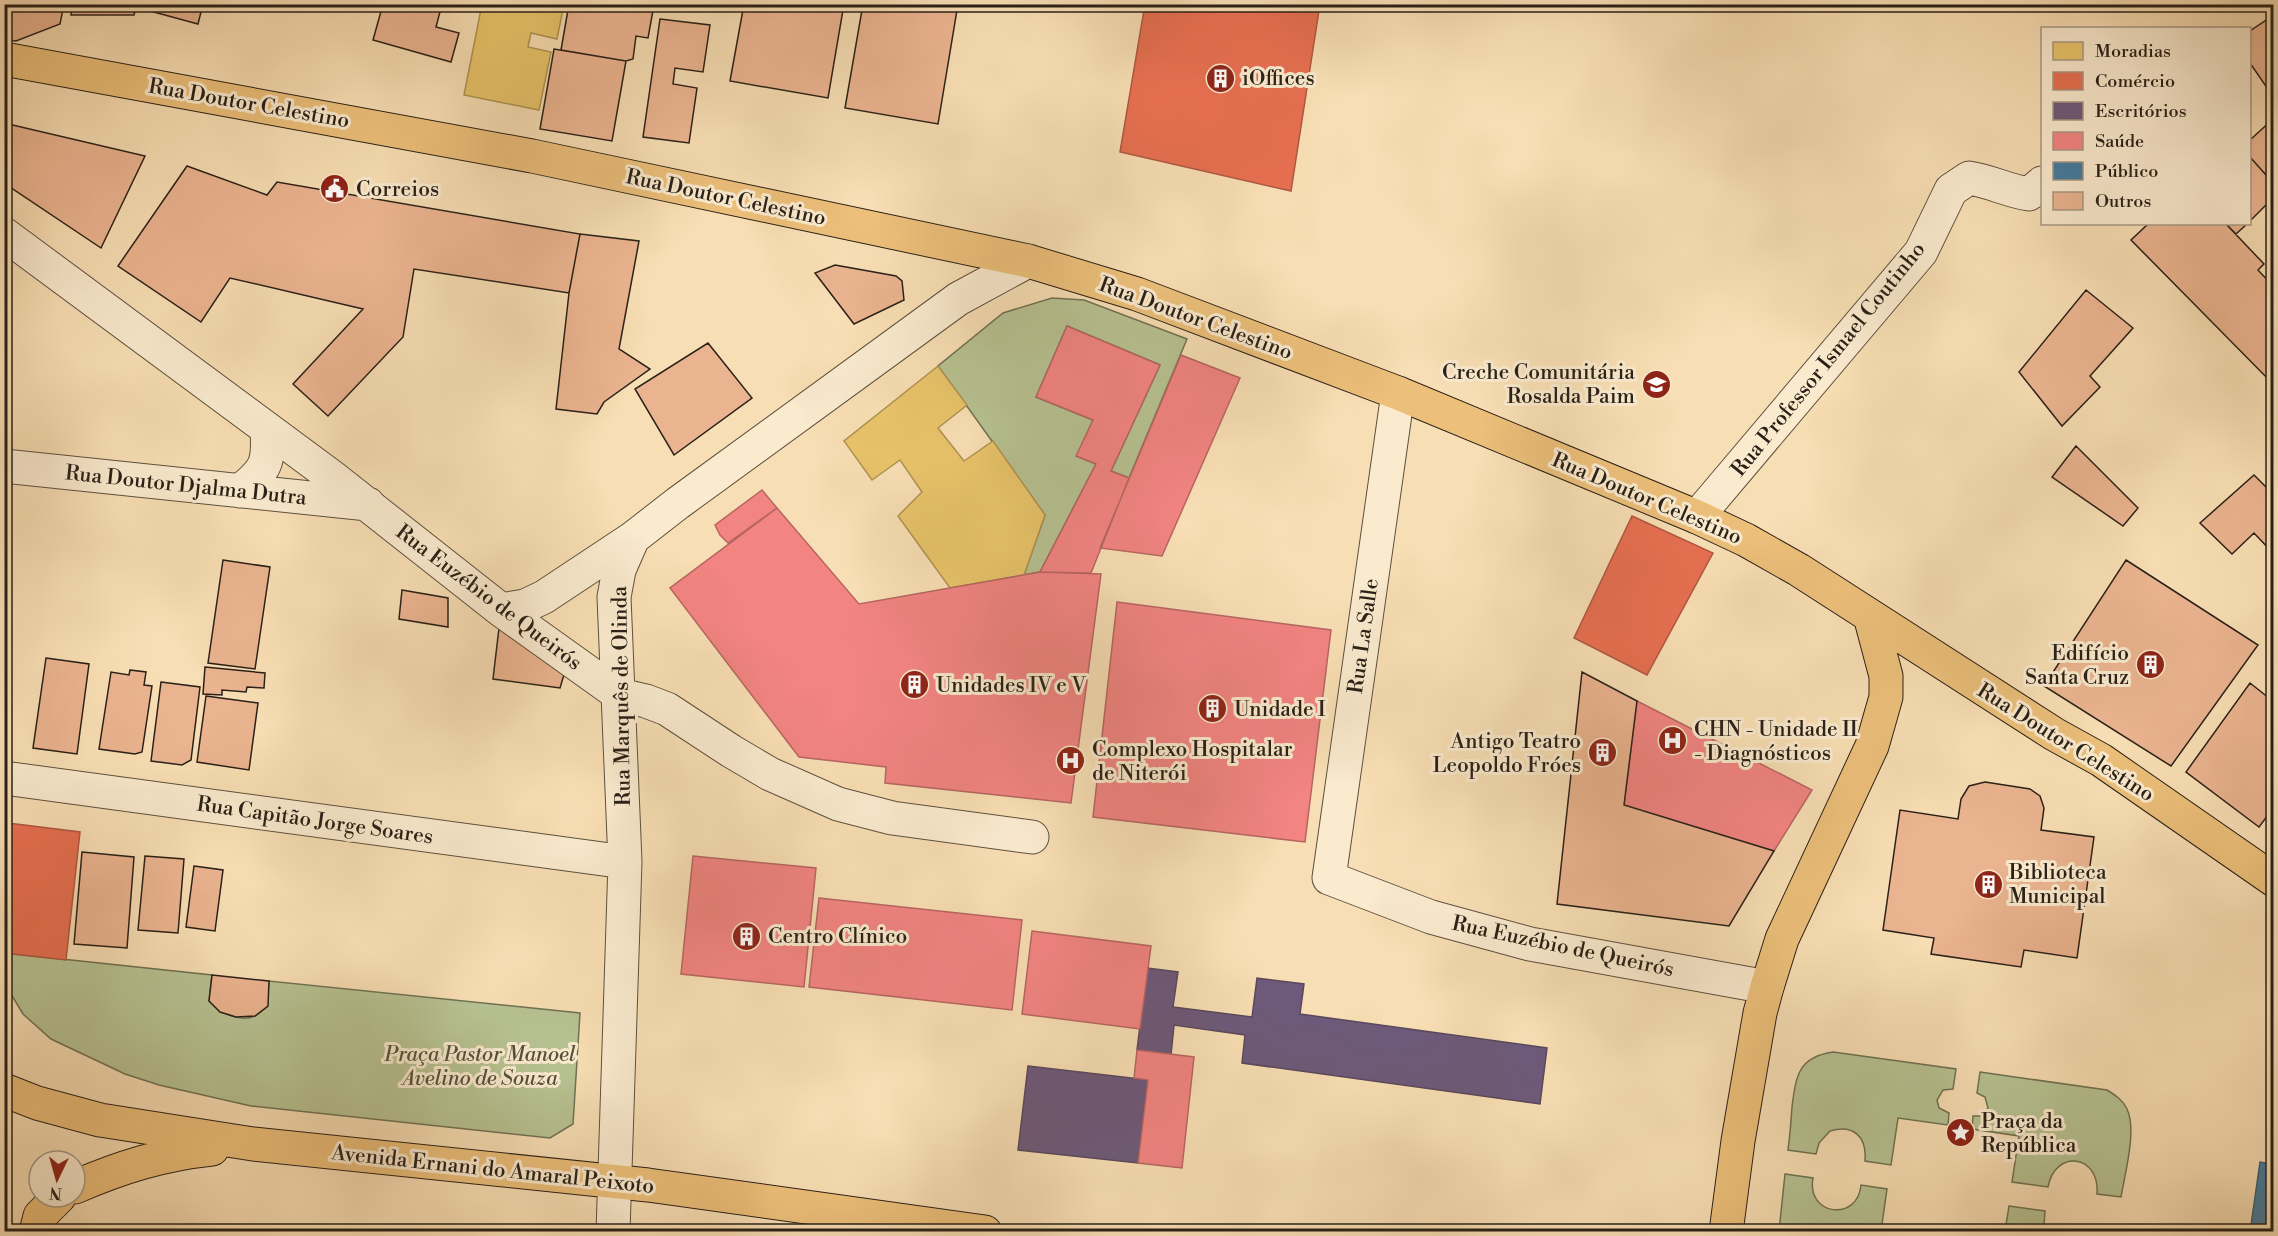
<svg xmlns="http://www.w3.org/2000/svg" width="2278" height="1236" viewBox="0 0 2278 1236" font-family="'Libre Bodoni',serif">
	<style>
		.green { fill: #b7c292; stroke: #707154; stroke-width: 1.5 }
		.homes { fill: #e9c46a; stroke: #af9351; stroke-width: 1.5 }
		.shops { fill: #e76f51; stroke: #ae5740; stroke-width: 1.5 }
		.offices { fill: #6d597a; stroke: #59485c; stroke-width: 1.5 }
		.health { fill: #f28482; stroke: #b66662; stroke-width: 1.5 }
		.public { fill: #457b9d; stroke: #3d6075; stroke-width: 1.5 }
		.building { fill: #ebb490; stroke: #292017; stroke-width: 1.5 }
		.lines { fill: none; stroke-linecap: round; stroke-linejoin: round }
		.minor-casing { stroke: #5d503e; stroke-width: 35 }
		.major-casing { stroke: #292017; stroke-width: 35 }
		.minor { stroke: #faeace; stroke-width: 33 }
		.major { stroke: #ecbf7a; stroke-width: 33 }
		.labels { text-anchor: middle; stroke-width: 6; stroke-linejoin: round; paint-order: stroke }
		.poi-label { font-size: 21px; fill: #292017; stroke: #faeace; text-anchor: start }
		.street-label { font-size: 21px; fill: #292017; stroke: #faeace }
		.park-label { font-size: 21px; font-style: italic; fill: #54513c; stroke: #faeace }
	</style>
	<rect width="100%" height="100%" fill="#f8deb4"/>
	<filter id="stains"><feTurbulence type="fractalNoise" baseFrequency=".00333" numOctaves="4"/><feColorMatrix values="0 0 0 0 .2 0 0 0 0 .09 0 0 0 0 .02 0 0 0 .5 -.17"/></filter>
	<radialGradient id="worn" r=".72"><stop offset=".6" stop-color="#630" stop-opacity="0"/><stop offset="1" stop-color="#630" stop-opacity=".3"/></radialGradient>
	<path class="green" d="M1052 298 1084 300 1187 339 1129 478 1111 471 1160 365 1067 326 1036 397 1093 420 1077 456 1096 464 1040 572 1024 575 1045 515 938 366 1003 313Z
		M5 953 212 975 209 1001C220 1012 239 1023 255 1016 259 1014 264 1009 267 1006L269 981 580 1013 573 1124 550 1138 251 1106 159 1085 125 1074 51 1039 23 1014 5 984Z
		M1833 1052 1956 1069 1953 1089 1943 1090 1937 1100 1939 1108 1949 1113 1948 1125 1898 1118 1891 1165 1865 1161C1867 1137 1854 1124 1830 1131L1819 1143 1816 1154 1788 1150C1790 1136 1791 1121 1792 1107 1796 1076 1798 1057 1833 1052Z
		M1980 1072 2107 1090C2115 1095 2123 1100 2127 1109 2137 1130 2125 1173 2121 1197L2097 1194C2100 1154 2055 1149 2048 1187L2012 1182 2019 1136 1972 1129 1973 1116H1981L1988 1108 1985 1097 1977 1093Z
		M1785 1174 1813 1178C1806 1216 1858 1222 1861 1185L1887 1189 1881 1231H1779Z
		M2009 1206 2045 1211 2044 1225 2048 1231H2005Z"/>
	<path class="homes" d="M482 4H564L557 39 531 33 528 47 551 52 539 110 464 95Z
		M938 366 967 405 938 428 964 461 993 441 1045 515 1024 575 950 588 898 516 922 492 900 460 872 480 844 441Z"/>
	<path class="shops" d="M1145 4H1320L1291 191 1120 152Z
		M1632 516 1713 553 1647 675 1574 638Z
		M8 823 80 832 66 960 4 953V826Z"/>
	<path class="offices" d="M1147 968 1178 972 1173 1007 1252 1017 1257 978 1304 984 1300 1014 1547 1048 1540 1104 1242 1063 1245 1035 1174 1025 1171 1055 1137 1050Z
		M1028 1066 1148 1080 1138 1163 1018 1150Z"/>
	<path class="health" d="M1067 326 1160 365 1111 471 1129 478 1091 573 1040 572 1096 464 1076 456 1093 420 1036 397Z
		M1181 355 1240 378 1162 556 1100 548Z
		M762 490 777 508 728 543 720 535 715 525Z
		M777 508 859 604 1040 572 1101 574 1071 803 885 783 886 767 799 757 670 588Z
		M1117 602 1331 630 1305 842 1093 817Z
		M1637 701 1812 790 1774 851 1624 805Z
		M693 856 816 868 804 987 681 974Z
		M819 898 1022 920 1012 1010 809 987Z
		M1032 931 1151 946 1140 1029 1022 1014Z
		M1137 1050 1194 1057 1182 1168 1138 1163 1148 1080 1134 1078Z"/>
	<path class="public" d="M2274 1153V1232H2250L2260 1162 2272 1164Z"/>
	<path class="building" d="M4 4H64L60 24 16 41 4 39Z
		M73 4H137L134 15H71Z
		M152 4H203L198 24 150 11Z
		M383 4H442L436 27 459 33 451 62 373 40Z
		M569 4 654 5 648 38 636 36 633 59 626 61 561 50Z
		M679 4H711L710 11Z
		M744 4H844L828 98 730 81Z
		M863 4H958L938 124 845 108Z
		M2274 15V98L2250 63V31Z
		M660 19 710 25 703 72 675 68 673 84 697 88 689 143 643 137Z
		M554 49 626 61 612 141 540 129Z
		M2274 118V184L2250 157V140Z
		M4 123 145 156 101 248 4 183Z
		M2250 157 2274 184V197L2250 221Z
		M187 166 267 195 277 182 580 234 569 293 414 269 403 337 328 416 293 384 363 309 230 278 201 322 118 266Z
		M2148 224H2226L2264 264 2258 270 2274 287V385L2131 240Z
		M2226 224H2247L2236 234Z
		M580 234 639 241 619 349 650 369 604 402 597 414 556 409 569 293Z
		M835 265 896 276 902 281 904 300 854 324 815 273Z
		M2086 290 2133 328 2090 376 2100 387 2062 426 2019 372Z
		M708 343 752 398 674 455 635 389Z
		M2076 446 2138 508 2123 526 2052 477Z
		M2254 475 2274 495V554L2254 533 2232 554 2200 523Z
		M223 560 270 567 255 669 208 663Z
		M2126 560 2258 645 2171 766 2044 686Z
		M402 590 448 598V627L399 619Z
		M499 628 566 668 560 688 493 679Z
		M46 658 89 664 77 754 33 748Z
		M205 667 265 673 264 688 247 687 246 692 222 690V695L203 694Z
		M130 670 146 672 144 685 152 686 142 752 135 754 99 749 111 672 129 675Z
		M1582 672 1637 701 1624 805 1774 851 1729 926 1557 904Z
		M161 682 200 687 191 760 182 765 151 761Z
		M2250 683 2274 702V807L2259 827 2186 772Z
		M206 696 258 703 249 770 197 762Z
		M1985 782 2030 789 2040 796 2044 808 2041 830 2094 837 2077 958 2024 950 2021 967 1931 954 1934 938 1883 930 1900 810 1958 819 1961 799 1969 786Z
		M82 852 134 857 127 948 74 944Z
		M145 856 184 859 178 933 138 930Z
		M194 866 223 870 215 931 186 927Z
		M212 975 269 981 268 1006 255 1016 236 1017 220 1012 209 1001Z
		M101 1226 164 1232H100Z
		M475 1226 512 1232H475Z"/>
	<g class="lines">
		<defs>
			<path id="minor" d="M4 234 331 476 501 610 620 695 646 701 667 709 731 751 770 774 838 804 892 818 1032 837
				M1398 393 1329 878 1431 917 1530 944 1767 987
				M4 466 368 504
				M240 491C267 469 269 463 267 429
				M1697 517 1921 252 1951 190 1969 178C1990 181 2008 191 2029 194L2042 183
				M501 610 525 606 544 597 633 538
				M4 778 625 862
				M613 1232 625 862 614 597 619 570 633 538 678 503 958 299 1028 261"/>
			<path id="major" d="M4 59 532 156 1028 261 1137 294 1398 393 1697 517 1746 540 1799 570 2054 734 2101 760 2274 880
				M4 1090 37 1103 100 1120 253 1144 648 1185 985 1232
				M75 1187C121 1167 163 1154 212 1149
				M36 1232 40 1216 59 1197
				M1726 1232 1738 1141 1760 1013 1767 987 1782 939 1872 746 1886 697V676L1870 616"/>
		</defs>
		<use href="#minor" class="minor-casing"/>
		<use href="#major" class="major-casing"/>
		<use href="#minor" class="minor"/>
		<use href="#major" class="major"/>
	</g>
	<defs>
		<symbol id="building-disc" viewBox="-11 -11 22 22"><circle r="9.5" fill="#8f2418" stroke="#faeace"/><path d="M-4-6H4V6H1V3H-1V6H-4ZM-2.5-4.3h1.7v1.8h-1.7ZM.8-4.3h1.7v1.8H.8ZM-2.5-1h1.7V.8h-1.7ZM.8-1h1.7V.8H.8Z" fill="#fff"/></symbol>
		<symbol id="civic-disc" viewBox="-11 -11 22 22"><circle r="9.5" fill="#8f2418" stroke="#faeace"/><path d="M-.6-6.5H3V-4.5H.6V-3L4-1V1h2V6H-6V1h2V-1L-.6-3ZM-1.2 2.5V6h2.4V2.5Z" fill="#fff"/></symbol>
		<symbol id="school-disc" viewBox="-11 -11 22 22"><circle r="9.5" fill="#8f2418" stroke="#faeace"/><path d="M0-5L7-2L0 1L-7-2ZM-4 1L0 2.5L4 1V4Q0 6-4 4Z" fill="#fff"/></symbol>
		<symbol id="hospital-disc" viewBox="-11 -11 22 22"><circle r="9.5" fill="#8f2418" stroke="#faeace"/><path d="M-5-5h3v3.5h4V-5h3V5h-3V1.5h-4V5h-3Z" fill="#fff"/></symbol>
		<symbol id="sight-disc" viewBox="-11 -11 22 22"><circle r="9.5" fill="#8f2418" stroke="#faeace"/><path d="M0-6L1.8-2.2L6-1.7L2.9 1.2L3.7 5.4L0 3.3L-3.7 5.4L-2.9 1.2L-6-1.7L-1.8-2.2Z" fill="#fff"/></symbol>
	</defs>
	<g fill-rule="evenodd">
		<use href="#building-disc" x="1204" y="62" width="33" height="33"/>
		<use href="#civic-disc" x="318" y="172" width="33" height="33"/>
		<use href="#school-disc" x="1640" y="368" width="33" height="33"/>
		<use href="#building-disc" x="2134" y="648" width="33" height="33"/>
		<use href="#building-disc" x="898" y="668" width="33" height="33"/>
		<use href="#building-disc" x="1196" y="692" width="33" height="33"/>
		<use href="#hospital-disc" x="1656" y="724" width="33" height="33"/>
		<use href="#building-disc" x="1586" y="736" width="33" height="33"/>
		<use href="#hospital-disc" x="1054" y="744" width="33" height="33"/>
		<use href="#building-disc" x="1972" y="868" width="33" height="33"/>
		<use href="#building-disc" x="730" y="920" width="33" height="33"/>
		<use href="#sight-disc" x="1944" y="1116" width="33" height="33"/>
	</g>
	<g class="labels">
		<g class="poi-label">
			<text x="1242" y="85">iOffices</text>
			<text x="356" y="196">Correios</text>
			<text x="1635" y="379" text-anchor="end">Creche Comunitária<tspan x="1635" dy="24">Rosalda Paim</tspan></text>
			<text x="2129" y="660" text-anchor="end">Edifício<tspan x="2129" dy="24">Santa Cruz</tspan></text>
			<text x="936" y="692">Unidades IV e V</text>
			<text x="1234" y="716">Unidade I</text>
			<text x="1694" y="736">CHN - Unidade II<tspan x="1694" dy="24">- Diagnósticos</tspan></text>
			<text x="1581" y="748" text-anchor="end">Antigo Teatro<tspan x="1581" dy="24">Leopoldo Fróes</tspan></text>
			<text x="1092" y="756">Complexo Hospitalar<tspan x="1092" dy="24">de Niterói</tspan></text>
			<text x="2009" y="879">Biblioteca<tspan x="2009" dy="24">Municipal</tspan></text>
			<text x="768" y="943">Centro Clínico</text>
			<text x="1981" y="1128">Praça da<tspan x="1981" dy="24">República</tspan></text>
		</g>
		<g class="street-label">
			<text transform="translate(249 103) rotate(10)" y="7">Rua Doutor Celestino</text>
			<text transform="translate(726 197) rotate(12)" y="7">Rua Doutor Celestino</text>
			<text transform="translate(1196 318) rotate(20)" y="7">Rua Doutor Celestino</text>
			<text transform="translate(1828 359) rotate(-51)" y="7">Rua Professor Ismael Coutinho</text>
			<text transform="translate(186 485) rotate(6)" y="7">Rua Doutor Djalma Dutra</text>
			<text transform="translate(1647 498) rotate(23)" y="7">Rua Doutor Celestino</text>
			<text transform="translate(489 597) rotate(37)" y="7">Rua Euzébio de Queirós</text>
			<text transform="translate(1363 636) rotate(-82)" y="7">Rua La Salle</text>
			<text transform="translate(621 696) rotate(-91)" y="7">Rua Marquês de Olinda</text>
			<text transform="translate(2066 742) rotate(32)" y="7">Rua Doutor Celestino</text>
			<text transform="translate(315 820) rotate(8)" y="7">Rua Capitão Jorge Soares</text>
			<text transform="translate(1563 946) rotate(12)" y="7">Rua Euzébio de Queirós</text>
			<text transform="translate(493 1169) rotate(6)" y="7">Avenida Ernani do Amaral Peixoto</text>
		</g>
		<g class="park-label">
			<text x="480" y="1061">Praça Pastor Manoel<tspan x="480" dy="24">Avelino de Souza</tspan></text>
		</g>
	</g>
	<rect width="2278" height="1236" fill="none" stroke="#f8deb4" stroke-width="24"/>
	<rect x="6" y="6" width="2266" height="1224" fill="none" stroke="#292017" stroke-width="3"/>
	<rect x="12" y="12" width="2254" height="1212" fill="none" stroke="#292017" stroke-width="1.5"/>
	<rect x="2041" y="27" width="210" height="198" fill="#faeace" stroke="#a69985" stroke-width="1.5"/>
	<rect x="2053" y="42" width="30" height="18" fill="#e9c46a" stroke="#a69985" stroke-width="1.5"/>
	<text x="2095" y="57" font-size="18" fill="#292017">Moradias</text>
	<rect x="2053" y="72" width="30" height="18" fill="#e76f51" stroke="#a69985" stroke-width="1.5"/>
	<text x="2095" y="87" font-size="18" fill="#292017">Comércio</text>
	<rect x="2053" y="102" width="30" height="18" fill="#6d597a" stroke="#a69985" stroke-width="1.5"/>
	<text x="2095" y="117" font-size="18" fill="#292017">Escritórios</text>
	<rect x="2053" y="132" width="30" height="18" fill="#f28482" stroke="#a69985" stroke-width="1.5"/>
	<text x="2095" y="147" font-size="18" fill="#292017">Saúde</text>
	<rect x="2053" y="162" width="30" height="18" fill="#457b9d" stroke="#a69985" stroke-width="1.5"/>
	<text x="2095" y="177" font-size="18" fill="#292017">Público</text>
	<rect x="2053" y="192" width="30" height="18" fill="#ebb490" stroke="#a69985" stroke-width="1.5"/>
	<text x="2095" y="207" font-size="18" fill="#292017">Outros</text>
	<g transform="translate(57 1179) rotate(185)"><circle r="28" fill="#faeace" stroke="#a69985" stroke-width="1.5"/>
	<path d="M0-4.5L10 22L0 15L-10 22Z" fill="#8f2418"/>
	<text y="-9" font-size="16" font-weight="bold" text-anchor="middle" fill="#292017">N</text>
	</g>
	<rect width="100%" height="100%" filter="url(#stains)"/>
	<rect width="100%" height="100%" fill="url(#worn)"/>
</svg>
